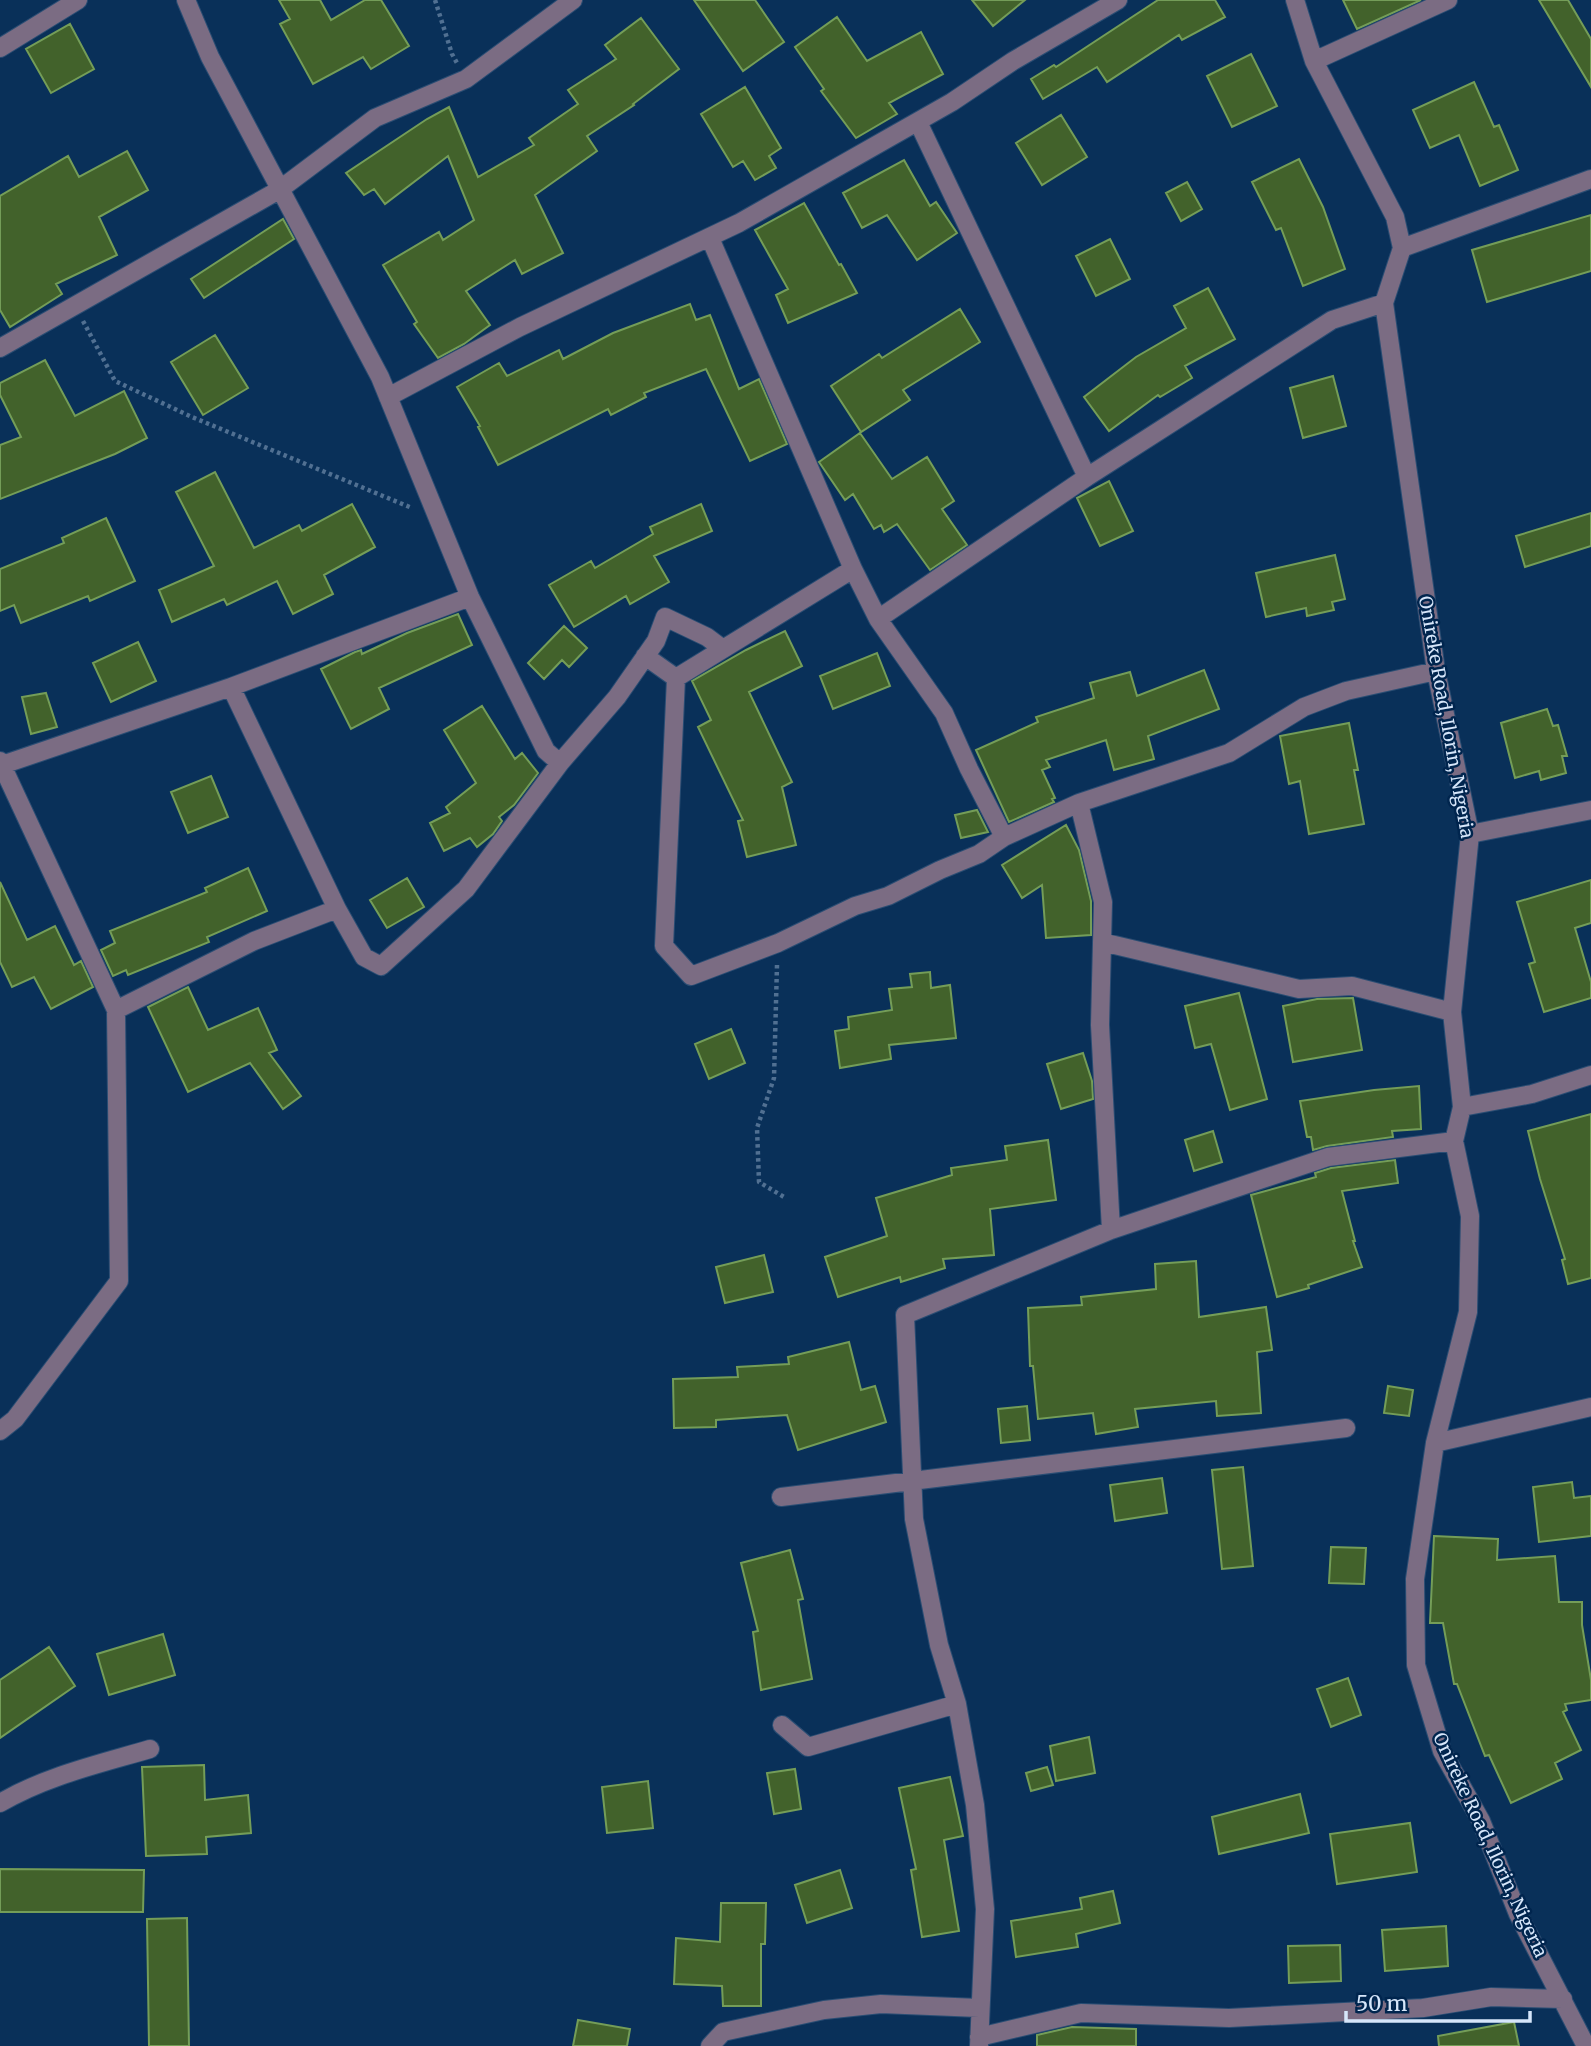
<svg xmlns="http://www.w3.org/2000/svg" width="1591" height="2046" viewBox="0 0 1591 2046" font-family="Merriweather,serif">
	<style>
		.building { fill: #42622b; stroke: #749d58; stroke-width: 2 }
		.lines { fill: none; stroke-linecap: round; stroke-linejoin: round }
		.minor-casing { stroke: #2a4d73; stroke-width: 20 }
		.path { stroke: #517092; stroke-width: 4.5; stroke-dasharray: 3.5 3.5; stroke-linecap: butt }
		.minor { stroke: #7b6c83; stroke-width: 18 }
		.labels { text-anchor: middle; stroke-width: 5; stroke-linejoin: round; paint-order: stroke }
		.street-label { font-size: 18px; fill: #d6e6fa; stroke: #00254e }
	</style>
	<rect width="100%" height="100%" fill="#093059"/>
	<path class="building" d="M279 0H320L331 20 365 0H381L409 46 371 69 363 57 313 84 280 24 290 19Z
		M694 0H755L784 42 743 71Z
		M972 0H1025L993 26Z
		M1158 0H1215L1225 17 1182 40 1179 35 1107 82 1097 67 1043 99 1031 79 1054 65 1056 67Z
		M1343 0H1421L1357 29Z
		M1539 0H1568L1591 39V87Z
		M837 17 867 61 921 32 943 74 889 103 897 114 856 138 821 91 824 89 795 47Z
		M641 18 679 69 633 104 634 105 587 136 597 151 535 195 563 253 522 274 515 260 466 291 490 325 464 344 438 358 414 324 417 322 383 265 439 232 443 240 474 220 448 156 385 204 374 189 364 195 346 173 427 119 449 107 478 177 534 145 529 138 578 104 568 90 616 59 605 45Z
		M70 24 94 69 51 93 26 49Z
		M1251 54 1277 106 1232 127 1207 76Z
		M1474 82 1494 127 1499 125 1518 170 1480 186 1459 135 1430 148 1413 110Z
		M745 87 781 148 769 156 776 168 755 180 743 161 733 167 701 114Z
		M1061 115 1087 157 1042 185 1016 143Z
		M127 151 148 190 99 217 117 255 56 284 62 294 10 327 0 310V196L68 156 79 177Z
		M1299 159 1323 207 1345 269 1303 286 1281 228 1276 230 1252 182Z
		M904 160 930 206 936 202 957 233 917 260 887 215 862 228 843 193Z
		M1187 182 1202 209 1181 221 1166 193Z
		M804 203 839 265 841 264 857 293 788 323 776 295 788 289 755 230Z
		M1591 215V271L1487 302 1472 250Z
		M283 219 294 239 204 298 191 279Z
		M1110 239 1130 279 1096 296 1076 256Z
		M1208 288 1235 339 1185 366 1192 378 1160 397 1158 395 1109 431 1084 397 1136 357 1186 328 1174 306Z
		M690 304 696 320 710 315 739 389 759 379 787 444 750 461 706 369 644 393 646 397 611 415 608 409 498 465 478 427 480 426 457 387 499 363 507 376 559 350 563 359 613 333Z
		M960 309 980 342 903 390 910 400 861 432 831 386 879 354 882 358Z
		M215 335 248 388 203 415 171 362Z
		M45 360 75 416 124 391 147 438 115 454 0 499V445L21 437 0 395V383Z
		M1333 376 1346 426 1303 438 1290 388Z
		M860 433 892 479 927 457 954 501 942 509 967 545 930 570 897 524 884 532 881 525 874 529 853 494 845 500 819 462Z
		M215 472 254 548 299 525 302 531 352 504 375 547 324 575 333 594 293 614 277 581 227 605 224 599 172 622 159 590 214 566 176 492Z
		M1109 481 1133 531 1100 546 1077 498Z
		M701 504 712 531 654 556 669 582 630 604 626 596 574 627 549 585 591 561 595 568 653 534 650 527Z
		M1591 513V546L1525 567 1516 536Z
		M106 518 135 581 90 601 88 596 21 623 14 605 0 611V569L64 543 62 538Z
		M1335 555 1345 599 1332 602 1334 610 1307 616 1306 608 1266 617 1256 573Z
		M458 614 472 645 379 688 389 709 351 729 321 669 355 652 361 650 362 654 407 633Z
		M564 626 587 648 569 667 562 660 544 679 528 663Z
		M785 631 802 666 749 692 792 782 782 787 796 845 747 857 738 821 743 820 698 727 711 720 692 681 746 650Z
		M138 642 156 681 111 702 93 663Z
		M877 653 890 686 833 709 820 676Z
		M1204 670 1219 709 1148 736 1154 759 1114 770 1106 740 1046 760 1050 767 1042 770 1055 798 1052 799 1054 802 1009 822 976 750 1038 722 1036 717 1094 698 1090 683 1130 672 1137 696Z
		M46 693 57 727 31 734 22 697Z
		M482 706 515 759 522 753 538 773 514 805 499 817 502 821 493 834 477 847 470 838 444 851 430 823 450 813 446 807 476 783 444 730Z
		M1547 709 1553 726 1558 725 1567 756H1562L1566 773 1541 780 1539 771 1515 778 1501 723Z
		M1349 723 1358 770H1354L1364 824 1309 834 1300 781 1289 784 1280 736Z
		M211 776 228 817 188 833 171 792Z
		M977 810 988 832 961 838 955 815Z
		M1066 825 1079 850 1091 901V935L1046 938 1042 885 1022 898 1002 865Z
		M248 868 267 911 207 937 209 942 128 975 126 970 113 976 101 950 115 943 110 931 207 892 205 888Z
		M407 878 424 907 387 928 370 900Z
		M1591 880V923L1575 928 1591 982V998L1544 1012 1529 964 1535 962 1517 902Z
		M0 882 27 940 55 926 74 965 81 961 93 987 51 1009 34 977 12 987 0 962Z
		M930 972 931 988 950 985 956 1038 889 1045 891 1059 840 1068 835 1031 849 1029 848 1017 892 1010 889 989 912 987 910 974Z
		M188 987 208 1030 258 1008 277 1050 269 1053 301 1096 283 1109 250 1063 188 1092 148 1007Z
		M1239 993 1267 1099 1230 1110 1211 1044 1195 1048 1185 1006Z
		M1353 998 1362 1050 1293 1062 1283 1006 1317 999Z
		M731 1029 745 1063 709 1079 695 1044Z
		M1083 1053 1092 1081 1093 1099 1061 1109 1047 1064Z
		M1419 1086 1421 1129 1392 1131 1393 1137 1327 1146 1313 1150 1311 1137H1307L1300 1101 1374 1090Z
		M1591 1114V1278L1568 1284 1562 1260 1565 1259 1540 1179 1528 1131Z
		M1213 1131 1222 1162 1194 1171 1185 1140Z
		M1048 1140 1056 1200 990 1209 994 1255 943 1259 945 1268 901 1282 900 1277 838 1297 825 1257 887 1236 876 1198 952 1175 951 1168 1007 1160 1005 1146Z
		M1395 1160 1398 1183 1342 1191 1355 1241H1353L1362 1267 1308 1285 1309 1288 1277 1297 1251 1195 1316 1177 1315 1173 1331 1168Z
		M764 1255 773 1292 725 1303 716 1267Z
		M1196 1261 1199 1317 1266 1307 1272 1350 1257 1352 1261 1413 1217 1416 1216 1401 1135 1409 1138 1427 1096 1434 1093 1413 1038 1419 1033 1366H1030L1028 1308 1082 1305 1081 1297 1156 1289 1155 1264Z
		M849 1342 861 1390 875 1386 886 1422 798 1450 787 1415 716 1420V1427L674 1428 673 1379 738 1377 737 1367 789 1364 788 1357Z
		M1388 1386 1413 1390 1409 1416 1384 1413Z
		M1027 1406 1030 1440 1001 1443 998 1409Z
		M1243 1467 1253 1566 1222 1569 1212 1470Z
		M1162 1478 1167 1513 1115 1521 1110 1485Z
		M1572 1482 1574 1498 1591 1496V1536L1539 1542 1533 1487Z
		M1434 1536 1498 1539 1497 1560 1555 1556 1559 1602H1582V1625L1591 1680V1700L1565 1704 1567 1710 1563 1712 1581 1750 1555 1763 1562 1779 1511 1803 1489 1755 1485 1756 1457 1684H1454L1443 1623H1430Z
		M1331 1547 1366 1548 1364 1584 1329 1583Z
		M790 1550 803 1599 798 1600 812 1679 761 1690 753 1632 758 1631 741 1563Z
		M163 1634 175 1675 109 1695 97 1654Z
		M49 1647 75 1686 0 1738V1680Z
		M1348 1678 1361 1715 1331 1727 1317 1689Z
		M1089 1737 1095 1773 1056 1781 1050 1746Z
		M204 1765 205 1800 248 1795 251 1833 206 1837 207 1854 146 1856 142 1767Z
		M1047 1767 1053 1785 1031 1791 1026 1773Z
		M795 1769 801 1809 774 1814 767 1773Z
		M950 1777 963 1836 944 1840 959 1931 922 1937 911 1870 916 1869 899 1788Z
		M648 1781 653 1828 607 1833 602 1787Z
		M1300 1794 1309 1833 1219 1854 1212 1817Z
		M1410 1823 1417 1872 1337 1884 1330 1834Z
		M0 1869 144 1870 143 1912H0Z
		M840 1870 852 1908 807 1923 795 1885Z
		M1113 1891 1120 1923 1076 1934 1078 1947 1016 1957 1011 1921 1082 1909 1080 1898Z
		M721 1903H766L765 1944H761V2006H723L722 1986 674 1984 676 1938 720 1942Z
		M187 1918 189 2046H149L147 1919Z
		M1446 1926 1448 1966 1385 1971 1382 1930Z
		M1340 1945 1341 1981 1289 1983 1288 1946Z
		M578 2020 630 2029 627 2046H573Z
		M1514 2022 1519 2046H1439L1438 2036Z
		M1072 2027 1136 2029V2046H1037V2035Z"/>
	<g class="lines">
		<defs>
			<path id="minor" d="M186 0 210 57 380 377 470 597 546 751 560 763
				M1295 0 1314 61 1395 217 1402 248 1384 303 1436 671 1470 834 1452 1012 1462 1107 1454 1141 1470 1216 1468 1312 1435 1443 1415 1579 1416 1665 1442 1751 1481 1821 1518 1914 1586 2046
				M0 48 78 0
				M1314 61 1448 0
				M918 122 1087 477
				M710 238 853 569
				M1402 248 1591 179
				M0 348 279 190 375 118 466 79 573 0
				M388 397 520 327 739 223 952 102 1013 61 1118 0
				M878 619 1087 477 1332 320 1384 303
				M645 656 676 678 664 946 691 976 778 943 855 906 888 896 940 870 979 854 1004 837 1079 803 1229 753 1304 707 1346 691 1436 671
				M676 678 853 569 878 619 944 713 969 769 1004 837
				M231 687 337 909
				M0 761 116 1010 119 1281 15 1419 0 1431
				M2 765 231 687 470 597
				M1470 834 1591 810
				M1102 942 1299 989 1352 986 1452 1012
				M116 1010 254 941 337 909 364 957 381 966 466 889 560 763 617 697 656 641 665 617 707 637 723 649
				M1462 1107 1532 1094 1591 1075
				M1111 1230 1328 1157 1454 1141
				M1435 1443 1591 1407
				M781 1497 1346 1428
				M782 1725 808 1747 957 1704
				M0 1803C46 1776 99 1764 150 1749
				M979 2037 1081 2013 1229 2018 1423 2008 1491 1997 1563 1999
				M710 2046 723 2032 824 2010 881 2004 979 2008
				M979 2046 985 1909 975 1805 957 1704 939 1645 914 1519 905 1315 1111 1230 1100 1025 1103 902 1079 803"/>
		</defs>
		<use href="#minor" class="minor-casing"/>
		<path class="path" d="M435 0 452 54 457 63
			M83 321 115 381 192 417 412 508
			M777 965 774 1078 757 1128 759 1182 784 1197"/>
		<use href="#minor" class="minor"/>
	</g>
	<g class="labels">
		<g class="street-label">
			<text transform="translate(1446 717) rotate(80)" y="6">Onireke Road, Ilorin, Nigeria</text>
			<text transform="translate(1490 1845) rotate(65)" y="6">Onireke Road, Ilorin, Nigeria</text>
		</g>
	</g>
	<path d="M1346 2011v10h184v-10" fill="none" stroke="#d6e6fa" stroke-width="3.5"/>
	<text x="1356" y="2011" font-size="21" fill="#d6e6fa" stroke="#00254e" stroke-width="5" paint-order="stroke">50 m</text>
</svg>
